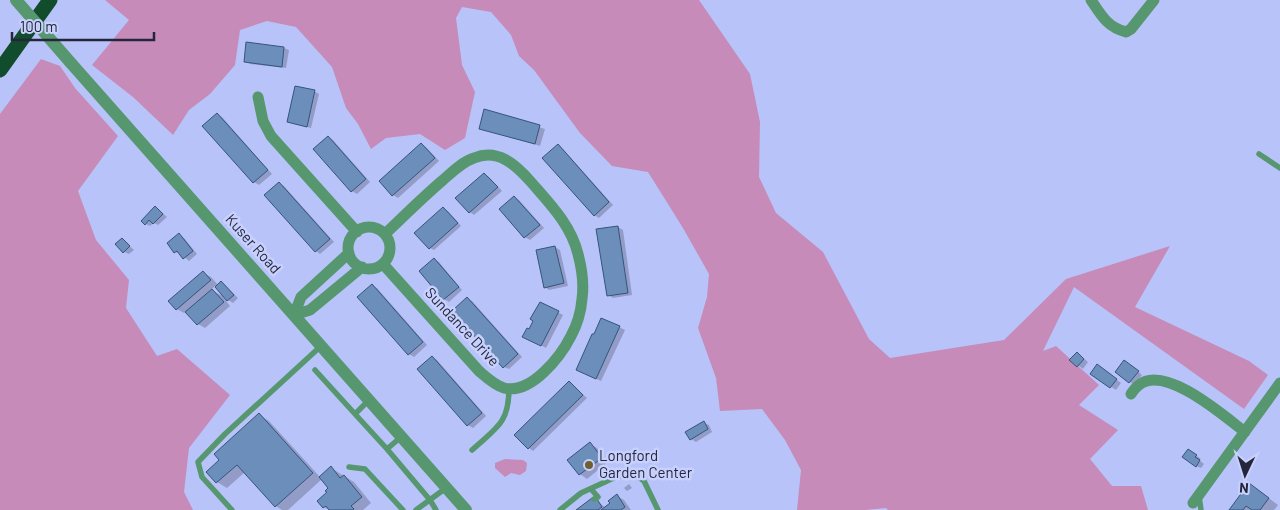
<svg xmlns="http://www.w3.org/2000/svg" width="1280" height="510" viewBox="0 0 1280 510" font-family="Barlow,sans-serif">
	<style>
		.green { fill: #c68bb8 }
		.shadow { fill: #0003; fill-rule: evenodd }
		.building { fill: #6c8eba; stroke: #35547c }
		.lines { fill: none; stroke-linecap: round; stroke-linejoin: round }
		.service { stroke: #579770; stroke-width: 5.5 }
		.minor { stroke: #579770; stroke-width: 11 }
		.tertiary { stroke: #579770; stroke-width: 12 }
		.motorway { stroke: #114c2d; stroke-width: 15 }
		.tertiary-bridge { stroke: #579770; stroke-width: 12 }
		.poi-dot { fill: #6e612e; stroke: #c8d1fd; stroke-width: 2 }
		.labels { text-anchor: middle; stroke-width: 5; stroke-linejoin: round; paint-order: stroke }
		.street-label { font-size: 15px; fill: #24273c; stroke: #c8d1fd }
		.poi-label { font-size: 15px; fill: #24273c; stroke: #c8d1fd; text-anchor: start }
	</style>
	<rect width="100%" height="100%" fill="#b8c3f9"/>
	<path class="green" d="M105 0H699L750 74 760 122 759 177 776 213 823 252 869 339 890 358 1004 340 1066 279 1170 246 1135 307 1249 361 1268 375 1244 409 1074 287 1043 351 1056 346 1099 385 1079 405 1118 430 1090 459 1112 486H1141L1148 510H888L886 508 865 510H797L801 470 785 440 762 409 720 411 716 378 698 328 707 297 709 274 683 228 648 172 612 166 580 133 534 70 519 56 511 35 491 12 462 7 456 18 462 65 475 92 465 138 445 150 420 134 386 138 371 149 358 124 346 108 332 67 296 27 267 21 240 30 235 65 210 94 189 110 173 135 133 97 92 65 129 20Z
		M41 59 60 66 75 88 118 136 78 191 96 240 129 280 126 308 157 356 177 349 230 395 189 448 184 492 193 510H0V114Z
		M505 459 523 460 527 463 526 471 520 475 511 473 505 477 495 468V463Z"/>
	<path class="shadow" d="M284 48 289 50 286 68 250 64 245 61Z
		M314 91 319 94 311 128 288 122Z
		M485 111 545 129 540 146 480 128Z
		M217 114 222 117 272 174 259 185 254 182 204 126Z
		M328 137 333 140 370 182 357 194 352 191Z
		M421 144 426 147 439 161 398 198 393 195 380 181Z
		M558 146 563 149 613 205 599 218 594 215Z
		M484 174 489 177 502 191 474 215 470 212 457 198Z
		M279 183 284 186 334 242 320 254 316 251Z
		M514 197 519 200 544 228 530 240 525 237 501 209Z
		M156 207 167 217 158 225 154 223 150 226 146 224Z
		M443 209 448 211 461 226 434 250 430 248Z
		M618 227 623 230 632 295 613 298 608 295Z
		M179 235 184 238 197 254 189 261 181 254 175 252Z
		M122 239 134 250 129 254 124 252Z
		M555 247 560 250 568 286 549 290 545 287Z
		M434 259 439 262 462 290 449 302 444 299Z
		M203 273 211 277 219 286 222 283 226 286 238 298 233 303 223 297 230 306 205 328 198 324 186 311 184 313 177 309ZM215 286 225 297 211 290Z
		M372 286 377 288 427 345 414 357 409 354 359 297Z
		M468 299 472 301 522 357 509 369 504 367Z
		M540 303 563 315 546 348 524 336 530 331Z
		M602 319 625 330 601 381 582 372Z
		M432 357 437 360 486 416 473 428 468 425 418 369Z
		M1082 357 1088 362 1083 369 1071 360Z
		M1129 364 1142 375 1134 385 1130 382Z
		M1102 369 1121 383 1116 390 1092 374Z
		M569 382 587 398 533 451 529 448Z
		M259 415 269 421 320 477 331 468 354 482 371 503 363 510H329L324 507 330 488 322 479 288 510H282L276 506 245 472 227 488 217 482 208 472 221 460Z
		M704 423 709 425 712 432 696 442 691 439Z
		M590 444 597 448 608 462 587 479 580 474Z
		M1193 453 1201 459 1199 460 1204 464 1201 468 1196 466Z
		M629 484 632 488 627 491 624 488Z
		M1259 491 1278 505 1274 510H1231Z
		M617 496 624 500 631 510H578L597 501 606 508Z"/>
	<path class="building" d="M246 42 284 47 282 67 244 62Z
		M295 86 315 90 307 127 287 122Z
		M484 109 540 125 535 144 479 129Z
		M217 113 268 170 253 183 202 126Z
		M328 136 366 179 351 192 313 149Z
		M421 143 435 158 392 196 379 181Z
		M558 144 609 202 594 216 542 158Z
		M484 173 498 187 469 213 455 198Z
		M279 182 330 239 315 252 264 195Z
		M514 196 540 225 524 238 499 209Z
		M155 206 163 214 153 224 149 220 145 225 141 221Z
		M443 207 458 223 429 249 414 233Z
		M618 226 628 293 607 296 596 229Z
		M179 233 193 251 183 259 177 251 174 253 167 243Z
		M122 238 130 246 123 253 115 244Z
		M555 246 564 283 544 288 536 250Z
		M434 258 459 287 443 300 419 271Z
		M203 271 211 280 176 310 168 301Z
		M221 281 234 295 227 301 215 287Z
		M372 284 423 342 408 355 357 297Z
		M212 289 224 302 197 325 185 312Z
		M467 297 518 354 503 368 452 311Z
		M540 302 559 311 541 346 522 337 527 328 529 329 533 321 530 319Z
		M601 318 620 326 596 379 576 370 592 334H594Z
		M1077 352 1084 359 1077 367 1069 360Z
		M432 356 482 413 467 426 417 369Z
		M1124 360 1139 371 1129 383 1115 372Z
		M1097 364 1117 379 1110 388 1090 374Z
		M569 381 583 395 528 449 514 435Z
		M259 413 313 473 275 507 237 465 216 483 206 472 219 460 214 454Z
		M704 421 708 429 690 440 685 432Z
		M590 442 602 458 579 475 567 460Z
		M1188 449 1197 455 1195 457 1200 460 1196 467 1182 457Z
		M331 466 340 478 344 475 362 497 351 506 354 509 353 510H329L326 506 323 508 317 501 327 492 325 491 328 488 319 477Z
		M1249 483 1269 498 1260 510H1252L1246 506 1243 510H1229Z
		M617 494 625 507 621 510H601L610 503 608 501Z
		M592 498 597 499 602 507 598 510H576Z"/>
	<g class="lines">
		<path class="service" d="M1259 154 1280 168
			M315 370 355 414
			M369 400 355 414 387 449
			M401 437 387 449 430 500 436 510
			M472 450C496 428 509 424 509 388
			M349 467 365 469 403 510
			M591 489 598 497 594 499
			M1199 496 1201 510
			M232 510 202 477 198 462 225 434 321 346
			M416 510 446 488
			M560 510 581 493 618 476 630 475 638 477 644 481 658 510"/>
		<path class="minor" d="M1091 0C1101 15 1107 27 1126 32L1131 29 1154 0
			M258 97 263 121 271 136 357 232
			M348 248a21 21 0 1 1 42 0a21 21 0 1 1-42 0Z
			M383 264 479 371C486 377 494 385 504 388 531 395 561 356 571 336 577 325 581 311 582 299 584 285 582 269 578 254 571 225 550 204 531 182 516 165 498 148 474 158 462 162 452 172 443 180 423 197 404 216 385 234
			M294 315 301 297 349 253
			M294 315 310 310 362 267
			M1131 394C1133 391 1136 387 1139 385 1165 364 1224 416 1245 432
			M1193 503 1280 383"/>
		<path class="tertiary" d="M70 62 466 510"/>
		<path class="motorway" d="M0 70 50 0"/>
		<path class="tertiary-bridge" d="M16 0 70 62"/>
	</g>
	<circle class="poi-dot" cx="589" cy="465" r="5"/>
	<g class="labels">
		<g class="street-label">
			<text transform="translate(253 244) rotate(48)" y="5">Kuser Road</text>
			<text transform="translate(462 327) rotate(47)" y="5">Sundance Drive</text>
		</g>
		<g class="poi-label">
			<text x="599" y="461">Longford<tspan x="599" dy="17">Garden Center</tspan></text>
		</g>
	</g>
	<g transform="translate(1245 475) rotate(184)" stroke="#c8d1fd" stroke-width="4" paint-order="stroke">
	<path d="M0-4L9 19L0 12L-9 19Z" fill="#24273c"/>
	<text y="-8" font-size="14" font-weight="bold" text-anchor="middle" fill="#24273c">N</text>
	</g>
	<path d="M12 32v8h142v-8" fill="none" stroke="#24273c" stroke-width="2.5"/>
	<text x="20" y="32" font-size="15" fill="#24273c" stroke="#c8d1fd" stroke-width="4" paint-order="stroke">100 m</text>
</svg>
